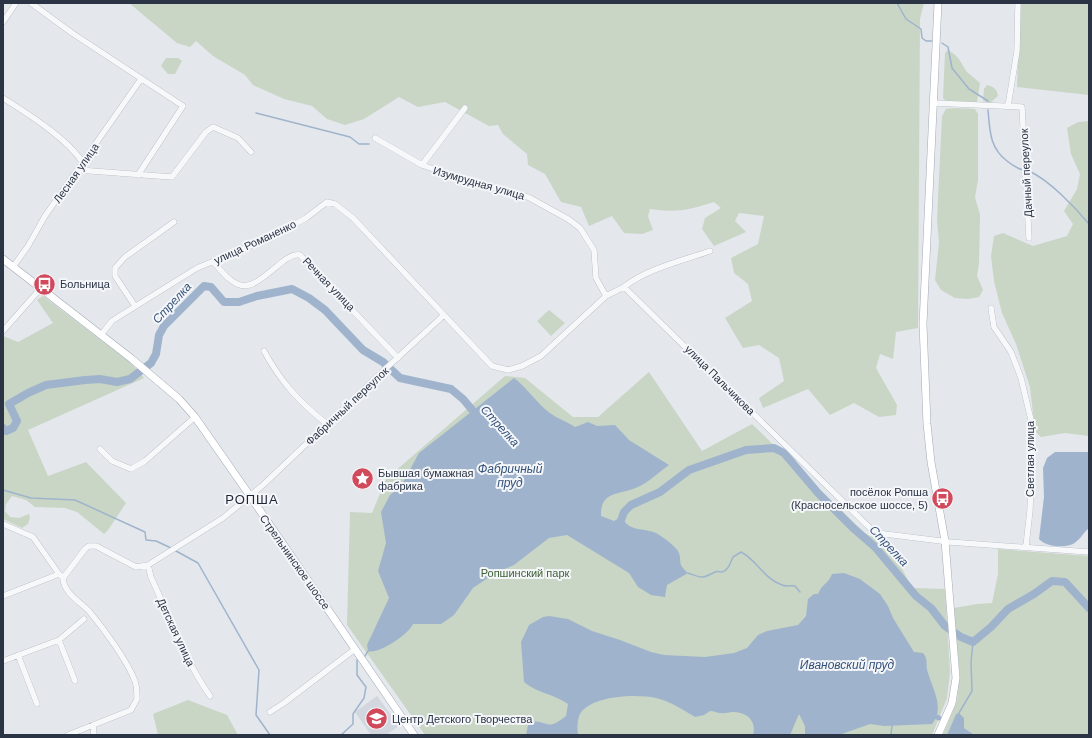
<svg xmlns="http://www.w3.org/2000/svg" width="1092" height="738" viewBox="0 0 1092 738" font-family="Arial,sans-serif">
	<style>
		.built { fill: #d2d6de }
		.green { fill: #c9d6c5 }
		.water { fill: #9fb4cc }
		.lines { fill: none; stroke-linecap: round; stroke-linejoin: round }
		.stream { stroke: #9fb4cc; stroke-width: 1.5 }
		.canal { stroke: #9fb4cc; stroke-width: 5 }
		.river { stroke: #9fb4cc; stroke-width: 8 }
		.minor-casing { stroke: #a9aeb7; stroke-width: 6 }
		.major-casing { stroke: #a3abb8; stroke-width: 8 }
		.minor { stroke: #f7f8fa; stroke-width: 5.5 }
		.major { stroke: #fff; stroke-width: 7 }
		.labels { text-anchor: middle; stroke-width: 4; stroke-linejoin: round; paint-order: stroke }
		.street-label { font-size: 11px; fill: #2b3445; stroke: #f4f6f9 }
		.poi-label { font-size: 11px; fill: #2b3445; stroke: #f4f6f9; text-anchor: start }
		.park-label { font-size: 11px; fill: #3f6138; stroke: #f4f6f9 }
		.water-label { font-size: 12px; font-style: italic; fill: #34527a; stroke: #f4f6f9 }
		.quarter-label { font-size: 13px; letter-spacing: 1px; fill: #1d2536; stroke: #f4f6f9 }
	</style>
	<rect width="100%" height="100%" fill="#e4e7ec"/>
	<path class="built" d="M377 696 399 726 386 735H371L355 712Z"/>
	<path class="green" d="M129 3H924L920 19 918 328 896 332 893 359 880 354 876 368 897 405 896 415 879 417 854 403 830 415 808 389 763 408 759 398 784 381 779 358 759 345 743 348 725 318 752 301 748 284 734 273 731 258 758 244 764 216 739 213 735 221 746 232 714 246 702 229 705 218 721 208 714 202C688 210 678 213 650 209L648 216 653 230 642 234 624 233 612 216 589 226 581 207 561 202 545 174 528 165 527 154 503 134 498 125 489 126 445 102 418 107 399 97 364 119 345 125 327 119 312 106 284 99 253 85 245 75 213 56 196 41 190 47 177 43Z
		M1020 3H1089V95L1017 87Z
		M948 50C961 58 960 62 967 72 971 76 976 79 980 83L977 102 946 101 943 98 945 53Z
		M166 58H178L182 61 175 74H168L161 66Z
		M987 85C994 87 997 89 998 96L990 103 983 101 984 89Z
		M954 108 975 109 978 114V180L975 197 980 215 979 263 977 276 983 290 979 297 968 299 955 298 941 290 935 280 939 243 937 220 942 116 946 109Z
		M1089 121V436L1065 433 1041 437 1035 431 1030 387 1016 344 1002 313 994 281 991 256 994 236 1003 233 1033 246 1067 236 1073 224 1064 211 1077 189 1080 174 1071 154 1067 128 1078 122Z
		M43 296 132 364 144 378 28 430 48 476 86 462 126 503 108 530 104 534 77 512 65 508 35 507 26 500 12 496 6 504 5 511 10 517 19 518 29 514 30 517 28 524 22 528 3 519V336L18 342 53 323 37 300Z
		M549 310 565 323 551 336 537 321Z
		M649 372 702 451 752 424 866 534 890 545 912 588 945 589 950 672 947 698 932 735H425L347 625 350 512 372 513 386 479 505 376 525 378 573 417H598Z
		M998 549 1089 556V735L973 734 964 728V718L956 714 947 735H943L957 701 960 676 954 608 977 604 992 603 998 574Z
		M188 700 227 715 238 735H158L153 714Z"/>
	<path class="water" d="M514 378C526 387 534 399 545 409 553 417 566 421 575 427L588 422 597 426 615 425 629 440 669 465C659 472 649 482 638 487 621 495 600 490 601 516L614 521 621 517C631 533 642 527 656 533 662 536 675 546 678 551 683 561 676 563 688 573L667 585 665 597 651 595 638 587 629 573 567 535 549 538 514 565 495 573 473 588 454 615 441 624H413C409 634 378 655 368 651L367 645 389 598 378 571 386 543 381 512 390 495 401 486 419 453Z
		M1055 452H1089V528C1084 532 1079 541 1073 544 1063 548 1046 547 1039 539L1044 497 1043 468 1047 458Z
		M844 573 860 579 880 594 888 606 893 618 914 652 923 653C929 660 925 665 928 673 933 690 945 708 932 724L884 726 870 724 839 735H805V726L799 714 790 735H753C757 721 747 712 733 712 729 712 724 714 720 713 717 713 714 711 710 711L704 715 695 717C683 710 670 701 656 698 637 694 592 695 580 714 577 720 577 728 578 735H526L528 725 533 721C551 723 548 730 566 716L568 704C554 694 537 693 524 682L521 642 529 625 543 617 549 616 568 619 592 631 620 640 651 652 664 655 705 657 734 653 747 648 758 635 767 631 798 625 806 616 808 599 814 594H818C821 585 829 583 832 574Z
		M959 713 964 718V728L973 734 1001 735H947L956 714Z"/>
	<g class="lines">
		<path class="stream" d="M897 3 906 19 921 29 922 38 926 41H932
			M942 43 948 47 952 68 969 89 988 101
			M988 110C990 130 989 147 1007 161 1012 165 1016 168 1023 170
			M256 113 350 137 359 144H369
			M1029 171C1049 180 1075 207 1089 224
			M3 490 31 498 75 500 145 532 146 540 156 541 171 548
			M176 551 198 563 259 670 256 715 270 735
			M688 573C702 578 702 579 715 572 717 571 720 572 722 572 729 570 730 563 733 557L741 552C757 560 764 579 782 585 786 587 791 585 795 586L800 592
			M365 656 368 651
			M959 713 972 691 971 662 973 642
			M341 735 353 724V714L364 698 366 687 357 675V660
			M891 735 892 725"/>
		<path class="canal" d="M937 717 939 718"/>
		<path class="river" d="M3 428 6 431 13 428 17 421 9 404 28 393 46 385 85 380 100 379 117 382 130 379 151 363 156 354 159 335 164 326 204 286 211 287 224 302H239L257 296 292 289 309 298 325 310 363 350 383 362 400 378 451 389 463 399 479 418
			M619 526 624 512 631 505 660 492 689 470 746 450 774 448 784 453 818 493 853 528 875 547 916 596 931 608 945 626 961 637 973 642 991 627 1008 609 1034 594 1052 581 1065 582 1089 608"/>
		<defs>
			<path id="minor" d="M31 3 72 33 183 106 138 175
				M3 22 16 3
				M3 98C28 114 67 138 83 163
				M934 103 1022 107 1029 238
				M1008 106 1017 51 1018 3
				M375 138 422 165 459 178 528 197 568 219 580 228 594 250 596 278 606 296
				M422 165 465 108
				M78 170 172 177 206 132 213 127 238 138 251 152
				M213 261C242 298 249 289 281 263 287 258 293 254 300 255L398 358
				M13 267 28 246 45 216 141 79
				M624 287C646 269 684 260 710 251
				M135 306 115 276V268L125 257 174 222
				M991 308 994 327 1011 352 1021 378 1031 420 1032 449 1030 510 1026 546
				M3 331 41 288
				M101 335 112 321 123 314 197 268 272 237 306 218 327 202 335 204 353 218 492 366 508 370 522 366 541 356 606 296 624 287 873 531 885 534 949 542 1089 552
				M264 351C281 382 299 402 327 424
				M100 449 112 461 131 469 145 461 195 417
				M3 524 33 537 59 574
				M148 565 151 577C169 617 185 660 210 696
				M3 596 59 574 61 576
				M59 640 75 681
				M18 655 37 704
				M3 661 59 640 84 619
				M270 712 284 703 355 649
				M93 725 94 735
				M68 735 131 710 137 699C137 693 137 687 135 681 127 660 103 628 89 611 80 602 63 592 63 578L85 549 89 546H96L136 567 148 565 223 518 263 485 383 371 444 315"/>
			<path id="major" d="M938 3 923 324 927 424 931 462 945 541 956 678 952 703 938 735
				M3 259 132 359 179 399 195 417 239 480 414 735"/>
		</defs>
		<use href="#minor" class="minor-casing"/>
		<use href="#major" class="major-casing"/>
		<use href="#minor" class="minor"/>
		<use href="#major" class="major"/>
	</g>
	<defs>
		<symbol id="bus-disc" viewBox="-11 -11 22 22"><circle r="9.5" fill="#d1495b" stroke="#f4f6f9"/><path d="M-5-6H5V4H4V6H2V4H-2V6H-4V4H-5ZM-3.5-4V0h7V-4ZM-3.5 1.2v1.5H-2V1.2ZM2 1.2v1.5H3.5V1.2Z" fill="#fff"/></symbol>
		<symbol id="sight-disc" viewBox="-11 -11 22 22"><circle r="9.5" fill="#d1495b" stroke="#f4f6f9"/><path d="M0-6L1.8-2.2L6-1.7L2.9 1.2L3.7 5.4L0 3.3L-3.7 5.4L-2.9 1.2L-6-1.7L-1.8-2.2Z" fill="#fff"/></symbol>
		<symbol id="school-disc" viewBox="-11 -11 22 22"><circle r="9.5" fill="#d1495b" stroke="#f4f6f9"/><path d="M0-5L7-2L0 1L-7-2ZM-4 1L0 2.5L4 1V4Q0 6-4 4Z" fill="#fff"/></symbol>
	</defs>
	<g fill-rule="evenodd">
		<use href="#bus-disc" x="32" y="272" width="25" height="25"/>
		<use href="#sight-disc" x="350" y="466" width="25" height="25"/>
		<use href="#bus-disc" x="930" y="486" width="25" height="25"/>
		<use href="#school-disc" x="364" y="706" width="25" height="25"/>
	</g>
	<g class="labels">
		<g class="street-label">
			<text transform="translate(76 173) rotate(-55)" y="4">Лесная улица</text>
			<text transform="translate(1026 173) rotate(-93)" y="4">Дачный переулок</text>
			<text transform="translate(479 183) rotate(16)" y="4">Изумрудная улица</text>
			<text transform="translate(255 242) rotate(-25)" y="4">улица Романенко</text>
			<text transform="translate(329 284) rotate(46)" y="4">Речная улица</text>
			<text transform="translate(720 380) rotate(45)" y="4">улица Пальчикова</text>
			<text transform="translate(347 406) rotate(-43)" y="4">Фабричный переулок</text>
			<text transform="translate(1030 459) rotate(-90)" y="4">Светлая улица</text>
			<text transform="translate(295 562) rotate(55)" y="4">Стрельнинское шоссе</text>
			<text transform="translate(176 632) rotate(65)" y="4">Детская улица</text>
		</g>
		<g class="poi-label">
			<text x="60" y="288">Больница</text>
			<text x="378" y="477">Бывшая бумажная<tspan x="378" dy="13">фабрика</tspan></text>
			<text x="928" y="496" text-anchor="end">посёлок Ропша<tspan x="928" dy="13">(Красносельское шоссе, 5)</tspan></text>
			<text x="392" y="723">Центр Детского Творчества</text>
		</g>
		<g class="park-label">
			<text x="525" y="577">Ропшинский парк</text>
		</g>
		<g class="water-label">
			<text transform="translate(172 303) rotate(-47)" y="4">Стрелка</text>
			<text transform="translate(500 426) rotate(48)" y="4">Стрелка</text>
			<text x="510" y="473">Фабричный<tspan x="510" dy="14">пруд</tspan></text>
			<text transform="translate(889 546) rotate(47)" y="4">Стрелка</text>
			<text x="847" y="669">Ивановский пруд</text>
		</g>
		<g class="quarter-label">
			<text x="252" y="504">РОПША</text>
		</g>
	</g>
	<rect width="1092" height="738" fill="none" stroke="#2b3445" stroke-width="8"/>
</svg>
